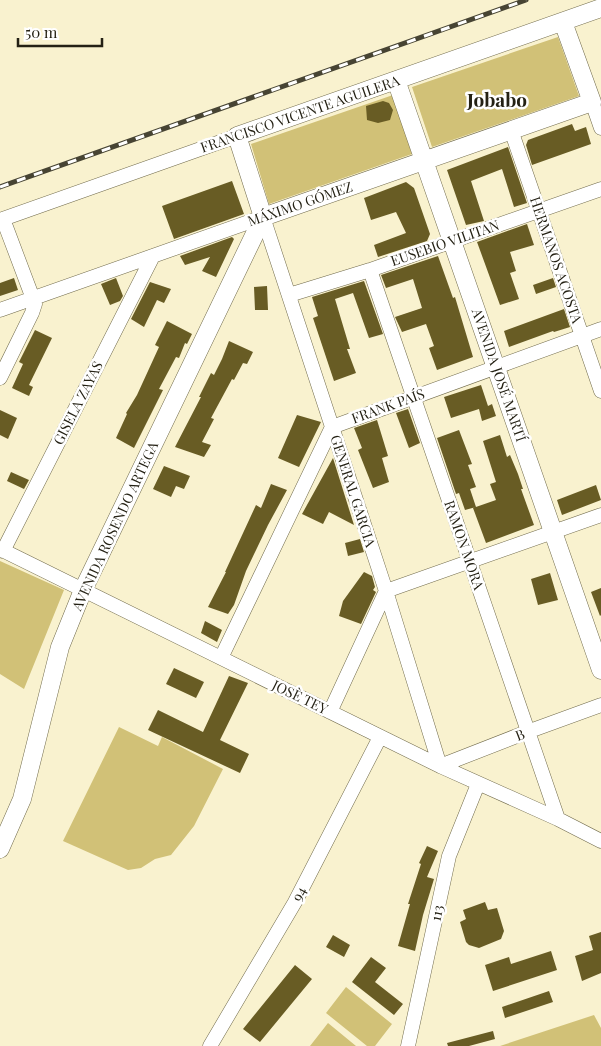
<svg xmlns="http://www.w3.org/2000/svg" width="601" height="1046" viewBox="0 0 601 1046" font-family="'Playfair Display',serif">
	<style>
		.green { fill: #d1c177 }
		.building { fill: #685c24 }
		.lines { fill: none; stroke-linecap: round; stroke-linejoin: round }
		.minor-casing { stroke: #716b4c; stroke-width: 15 }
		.major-casing { stroke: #716b4c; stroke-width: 19 }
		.minor { stroke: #fff; stroke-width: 14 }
		.major { stroke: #fff; stroke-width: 18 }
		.rail-casing { stroke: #474433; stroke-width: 5 }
		.rail { stroke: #fff; stroke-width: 3; stroke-dasharray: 9; stroke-linecap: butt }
		.labels { text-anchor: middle; stroke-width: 5; stroke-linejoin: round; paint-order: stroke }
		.street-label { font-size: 14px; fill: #242114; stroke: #fff }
		.district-label { font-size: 19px; font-weight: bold; fill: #242114; stroke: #fff }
	</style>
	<rect width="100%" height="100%" fill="#f9f2cf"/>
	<path class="green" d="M558 37 579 96 432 147 412 87Z
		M393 95 412 154 269 204 251 144Z
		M0 561 64 590 24 689 0 674Z
		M119 727 158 746 162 737 223 769 194 826 171 855 155 859 141 868 128 870 63 841Z
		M346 987 392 1024 375 1046H367L326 1013Z
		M594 1015 601 1028V1046H500Z
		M328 1023 356 1046H310Z"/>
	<path class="building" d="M383 101 389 103 393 110 390 120 378 123 367 120 366 106Z
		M572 124 575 131 586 127 591 144 532 165 526 145 528 140Z
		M508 147 527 203 514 207 502 169 471 181 484 221 466 225 447 170Z
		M232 181 244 214 174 239 162 206Z
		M406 182 414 188 430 234 427 241 378 257 374 245 406 233 396 212 371 220 364 198Z
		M527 224 534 245 510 252 516 271 510 273 519 299 500 305 477 242Z
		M232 237 234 239 216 277 202 271 210 257 185 265 180 256Z
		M438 256 453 298 455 297 473 357 437 370 429 348 434 346 426 324 402 332 395 317 422 308 413 279 386 288 381 275Z
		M14 278 18 290 0 296V283Z
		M116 278 123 296 120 301 110 305 101 284Z
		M553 278 556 287 536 294 533 285Z
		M364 281 383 334 369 338 353 293 335 299 350 349H347L356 373 334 381 313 318 318 316 312 297Z
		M150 282 171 289 164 303 157 300 144 327 131 319Z
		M267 286 268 310H255L254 287Z
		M564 309 570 327 554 332 553 331 509 347 504 331Z
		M167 321 192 334 187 344 185 343 179 358 176 357 159 389 163 390 134 448 116 438 127 414 126 413 137 395 159 347 155 345Z
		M35 330 52 338 29 385 33 387 29 396 12 388 23 364 19 362Z
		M229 341 253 352 247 364 243 363 234 380 232 379 211 418 214 419 202 442 211 445 204 457 175 447 201 397H199L211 373 214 375 222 359Z
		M481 385 488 406 492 404 496 416 482 421 479 409 451 418 444 397Z
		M408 409 420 443 409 448 396 413Z
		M0 410 17 418 8 439 0 435Z
		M297 415 321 422 299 467 278 458Z
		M377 420 388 456 382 458 389 482 373 488 358 450 362 448 354 428Z
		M459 430 472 464 468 465 476 487 470 489 476 507 465 510 459 493 456 494 437 438Z
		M500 435 507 457 510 455 518 474 523 489H521L534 525 486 543 473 508 496 500 490 484 496 482 483 441Z
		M333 458 354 525 329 512 323 524 302 514Z
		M164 466 190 476 184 489 176 486 171 497 153 489Z
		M11 472 29 480 24 489 7 481Z
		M271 484 287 490 268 525 246 571 234 605 228 614 208 607 226 572H225L256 505 261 508Z
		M596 485 601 500 562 515 557 500Z
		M360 539 364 552 348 556 345 543Z
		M364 572 372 576 375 587 373 590 376 592 361 624 339 616 343 601Z
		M550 573 558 600 538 605 531 579Z
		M601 588V615L600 616 591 592Z
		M205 621 222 630 217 642 201 633Z
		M174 668 204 682 196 698 166 684Z
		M229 676 248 683 220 740 249 754 240 773 148 730 158 710 203 732Z
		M427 846 438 851 427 877 434 879 423 915 415 951 398 946 410 904H408L421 864 419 863Z
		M485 902 488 910 497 908 504 931 501 939 479 948 469 945 466 942 460 922 466 919 463 910Z
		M601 932V973L582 981 575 956 593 950 589 936Z
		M333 935 350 945 344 957 326 947Z
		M551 951 557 970 493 991 485 965 509 957 511 964Z
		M371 957 386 968 375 982 403 1004 394 1015 352 982Z
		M295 965 312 979 260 1042 243 1029Z
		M549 991 553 1002 505 1018 502 1007Z
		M493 1031 495 1039 469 1046H448L447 1043Z"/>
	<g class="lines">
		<defs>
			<path id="minor" d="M592 102 601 128
				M511 130 601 391
				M0 220 237 136
				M370 270 558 819
				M289 295 370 270 601 189
				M0 310 263 217 386 591 440 766 527 732 601 705
				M0 378 32 313 35 304 3 219
				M0 549 440 766 558 819 601 841
				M3 551 153 256
				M221 658 332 427 601 329
				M330 712 386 591 601 515
				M210 1046 295 902 380 737
				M408 1046 449 856 478 784"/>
			<path id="major" d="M396 80 601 670
				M263 217 237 136 601 8
				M263 217 592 102 563 22
				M0 849 22 799 60 647 83 590 263 217"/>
		</defs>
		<use href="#minor" class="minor-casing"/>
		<use href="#major" class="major-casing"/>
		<use href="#minor" class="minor"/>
		<use href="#major" class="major"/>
		<defs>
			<path id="rail" d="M0 187 526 0"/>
		</defs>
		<use href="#rail" class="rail-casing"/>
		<use href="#rail" class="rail"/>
	</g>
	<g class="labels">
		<g class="street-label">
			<text transform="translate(300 114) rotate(-19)" y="5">FRANCISCO VICENTE AGUILERA</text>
			<text transform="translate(300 204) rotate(-19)" y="5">MÁXIMO GÓMEZ</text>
			<text transform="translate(445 243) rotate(-19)" y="5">EUSEBIO VILITAN</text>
			<text transform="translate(556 260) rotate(71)" y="5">HERMANOS ACOSTA</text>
			<text transform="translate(499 375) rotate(71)" y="5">AVENIDA JOSÉ MARTÍ</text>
			<text transform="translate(78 403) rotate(-63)" y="5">GISELA ZAYAS</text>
			<text transform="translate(388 406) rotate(-20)" y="5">FRANK PAÍS</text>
			<text transform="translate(353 491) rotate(72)" y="5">GENERAL GARCIA</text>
			<text transform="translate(115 526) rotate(-65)" y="5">AVENIDA ROSENDO ARTEGA</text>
			<text transform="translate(464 545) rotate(71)" y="5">RAMON MORA</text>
			<text transform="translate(300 697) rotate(26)" y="5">JOSÈ TEY</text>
			<text transform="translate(520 735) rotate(-21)" y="5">B</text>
			<text transform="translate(299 894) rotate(-62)" y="5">94</text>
			<text transform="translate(437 913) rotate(-78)" y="5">113</text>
		</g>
		<g class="district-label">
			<text x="497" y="107">Jobabo</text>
		</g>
	</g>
	<path d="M18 38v8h84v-8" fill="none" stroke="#242114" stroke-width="2.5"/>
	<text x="25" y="38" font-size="15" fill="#242114" stroke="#ffffff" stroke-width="4" paint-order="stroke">50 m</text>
</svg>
